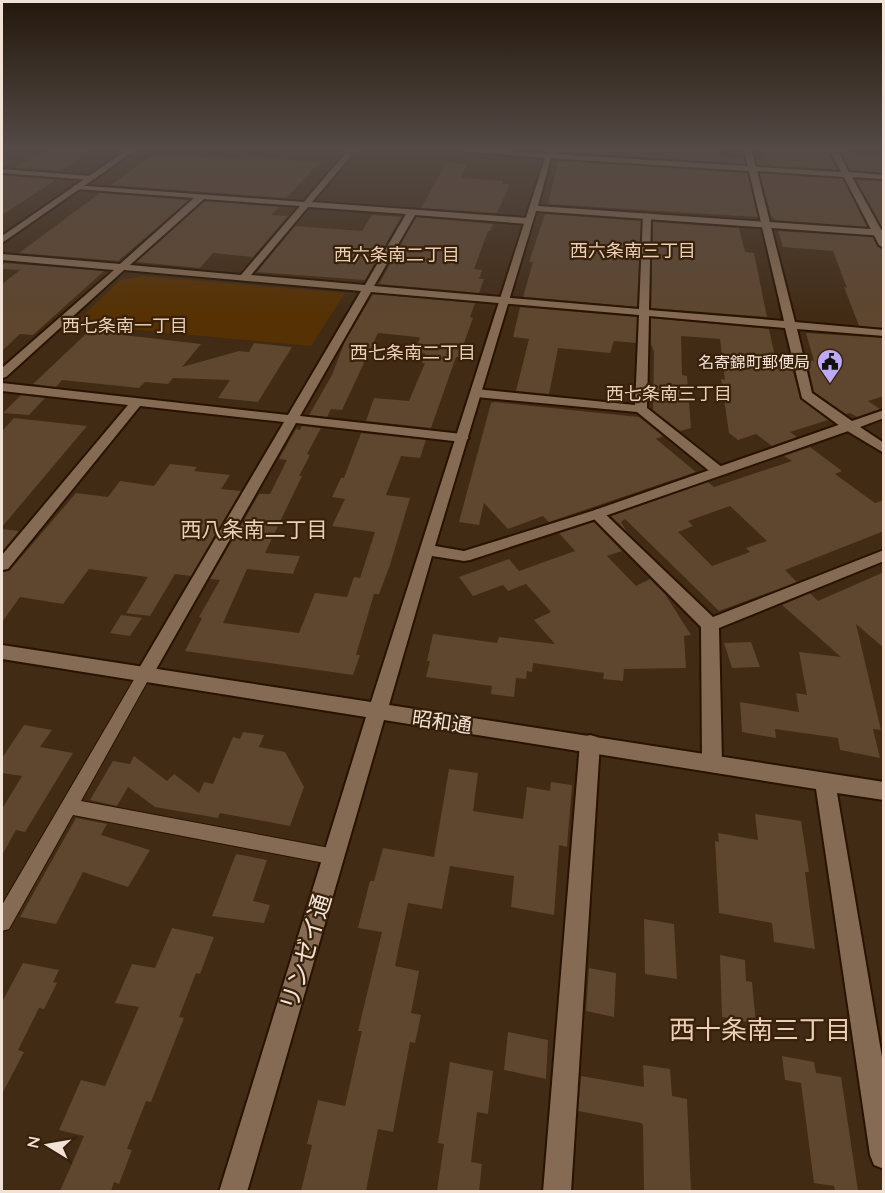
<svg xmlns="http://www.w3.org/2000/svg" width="885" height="1193" viewBox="0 0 885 1193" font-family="Quicksand,'Noto Sans JP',sans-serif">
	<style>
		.green { fill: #563103 }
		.building { fill: #5e462f; fill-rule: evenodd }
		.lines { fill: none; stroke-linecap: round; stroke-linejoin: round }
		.service-casing { stroke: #271300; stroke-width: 2 }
		.minor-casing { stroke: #271300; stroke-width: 4 }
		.tertiary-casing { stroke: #271300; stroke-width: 4 }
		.service { fill: #856b53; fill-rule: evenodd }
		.minor { fill: #856b53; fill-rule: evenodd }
		.tertiary { fill: #856b53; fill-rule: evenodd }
		.labels { text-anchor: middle; stroke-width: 4.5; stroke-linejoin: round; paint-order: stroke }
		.far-poi-label { font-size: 16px; fill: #f1e2d5; stroke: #37210b; text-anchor: end }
		.far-neighbourhood-label { font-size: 18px; fill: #ebceb4; stroke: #37210b }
		.street-label { font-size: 20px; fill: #f1e2d5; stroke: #37210b }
		.neighbourhood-label { font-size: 21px; fill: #ebceb4; stroke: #37210b }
		.near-street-label { font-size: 24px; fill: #f1e2d5; stroke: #37210b }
		.near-neighbourhood-label { font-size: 26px; fill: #ebceb4; stroke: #37210b }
	</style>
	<rect width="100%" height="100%" fill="#412b15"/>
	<path class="green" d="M142 276 345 293 311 346 74 324 120 280Z"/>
	<path class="building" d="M46 149H63L92 151 61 171 15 168Z
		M561 149 720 151 721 158 744 159 745 164 561 152Z
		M761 149H827L837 170 758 165 756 160H765Z
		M840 149H853L856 155 884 156V173L850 170Z
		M156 153 246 160 249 157 320 162 286 198 111 185Z
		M558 161 747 173 758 217 548 204Z
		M446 163 467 164 461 178 503 181 502 184H510L497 213 421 208Z
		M760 173 843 179 867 227 776 220 771 216Z
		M2 175 56 180 2 215Z
		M856 180 884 181V228H883Z
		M100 193 189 200 118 261 19 253Z
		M205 201 279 207 271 215 288 216 253 257 213 253 200 268 136 262Z
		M545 214 641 221 637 307 523 297 533 262H529Z
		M372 215 401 217 365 280 257 272 295 226 362 231Z
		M416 217 493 224 490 231H488L474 269 482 270 479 279H484L479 293 379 284Z
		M653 222 739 228 745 252 754 253 767 317 651 308Z
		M778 231 873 237 877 246 884 250V328L859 326 844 287 847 288 833 251 783 247Z
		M5 263 104 271 33 335 20 334 2 351V284L20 270 2 269V265Z
		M373 294 475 303 470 317 473 318 459 357H456L431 428 366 421 374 398 409 401 425 363H422L425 353H414L420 338 417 337 378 333 342 410 331 409 327 417 309 415 332 375 345 341Z
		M520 307 637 317 636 343 614 341 610 353 558 348 549 394 516 391 529 339 513 337Z
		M651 318 769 329 775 357 790 359 800 399 828 420 790 432 797 437 772 446 756 434 738 440 729 433 721 379 725 380 720 339 681 336 682 375 687 376 691 428 680 431 653 410 654 352 651 344Z
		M89 331 201 344 182 367 239 351 249 352 254 343 292 347 258 402 218 398 230 380 173 378 168 384 145 382 139 388 62 380 56 387 33 384Z
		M806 333 884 338V396L868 401 880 409 857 417 850 413 846 414 814 392 807 360 814 361Z
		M21 395 45 398 29 415 3 413Z
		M494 402 639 417 663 436 656 439 696 472 549 522 543 516 508 529 484 503 479 525 459 522 491 403Z
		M14 418 87 426 2 527V431Z
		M302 426 321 428 307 454 310 455 299 476H302L265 553 300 556 293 574 247 569 223 623 299 633 315 593 347 597 354 577 360 578 375 532 332 526 345 499 332 497 341 478H344L361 433 426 440 420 458 401 456 386 495 410 498 390 565 379 594H374L356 655H360L353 675 185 651 202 618 199 617 220 580 210 579 259 494H270L287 460 279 459 296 429 300 430Z
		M810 447 842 471 835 474 875 503 884 500V531L785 570 797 582 719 611 625 519 621 522 627 532 611 516 708 482 714 487 792 461 784 456ZM730 506 767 541 746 548 750 552 712 566 678 532 693 526 688 521Z
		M170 464 197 467 194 471 230 475 221 489 241 491 191 576 175 574 150 616 126 613 148 577 89 569 63 604 20 597 2 622V572L10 570 76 493 108 497 120 481 154 486Z
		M594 522 622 551 607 556 636 586 650 579 665 594 691 635 684 636 686 668 624 669 623 681 603 679 604 673 533 663 532 672 527 671 526 679 516 678 514 697 491 694 492 686 426 677 430 661H427L433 634 497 643 499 637 555 644 534 620 551 612 526 584 508 591 503 585 473 596 459 577 509 559 519 571 575 551 559 533Z
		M2 529 19 531 2 552Z
		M884 572V648L856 624 881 730 873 729 880 758 840 750 838 738 775 729 776 738 742 732 740 702 799 712 796 693 807 695 799 652 841 657 782 605 810 593 818 601Z
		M121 615 142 618 130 636 110 633Z
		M751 642 760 667 732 668 724 643Z
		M24 725 52 730 40 747 73 753 25 832 16 830 2 855V809L22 776 2 773V758Z
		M243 732 264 735 259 747 285 752 304 787 290 826 220 813 218 818 155 807 128 787 117 806 90 800 113 761 130 764 134 756 167 781 174 774 199 793 204 782 213 784 233 737 240 739Z
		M449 769 478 773 473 811 523 819 527 787 550 791 551 782 572 785 567 847 559 845 554 915 511 907 514 876 450 866 442 909 408 903 395 966 419 971 411 1013 421 1015 415 1043 410 1042 393 1132 378 1129 366 1191H301L312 1145 307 1144 318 1100 345 1106 362 1031H358L382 932 358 928 370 881H374L383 848 434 857Z
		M755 814 801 821 809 872H805L815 949 774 942 772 923 719 913 715 841 719 842 718 833 758 840Z
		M76 818 107 824 101 835 150 850 128 887 83 872 56 924 20 917Z
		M236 854 267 860 253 901 270 905 264 923 212 916Z
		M644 919 674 924 677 979 645 974Z
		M172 928 214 937 200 974 196 973 179 1017 184 1018 151 1102 146 1101 127 1149 132 1150 119 1184 114 1182 111 1191H60L84 1136 59 1130 81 1080 105 1086 139 1007 115 1003 132 964 155 968Z
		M720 955 745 960 746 981 752 982 756 1024 722 1017Z
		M23 963 59 970 53 982 57 983 44 1009 39 1008 18 1050 24 1052 2 1094V1002Z
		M589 968 616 973 614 1017 586 1011Z
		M508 1032 548 1040 546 1079 504 1070Z
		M782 1056 814 1062 816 1073 841 1077 858 1191H835L834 1186 814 1183 801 1083 785 1080Z
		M450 1062 493 1071 488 1114 477 1112 471 1162 482 1164 479 1191H437L444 1144 438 1143Z
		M643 1065 670 1069 672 1096 687 1099 691 1191H644L643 1125 641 1123 578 1111 581 1076 644 1087Z"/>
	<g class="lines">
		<defs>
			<path id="service" d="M144 669 149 671 151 675 81 801 335 849 341 851 344 857 341 863 335 865 73 815 9 929 2 931V905L139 671Z"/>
			<path id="minor" d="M349 149H357L312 202 528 218 532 221 528 224 415 215 374 286 639 309 643 216 647 213 651 216 649 310 784 321 749 171 549 158 545 156 547 149H555L553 154 748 166 743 149H751L756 167 841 172 829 149H837L849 172 884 175V179L852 177 884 235V248L879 245 844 177 757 171 795 322 884 330V336L797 329 812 393 852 421 884 410V418L860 427 884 443V453L844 429 802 398 785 328 649 316 647 408 723 468 725 471 718 475 713 474 637 412 476 397 470 393 476 389 635 405 639 315 371 292 300 416 462 434 469 438 462 442 296 423 150 680 144 682 138 680 135 675 138 670 284 422 140 406 8 569 2 570V555L128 405 2 391V383L288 415 361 291 124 270 6 377 2 378V368L114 270 2 260V254L120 264 194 198 77 189H74V185L304 202ZM204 199 300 206 241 275 130 265ZM308 207 406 214 365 285 251 275Z
				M2 169 91 176 95 178 91 180 2 173Z
				M597 509 602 511 713 617 884 550V561L719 628 722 763 719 769 712 772 705 769 702 763 701 627 592 517 590 514Z
				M590 735 597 737 600 743 571 1192H543L580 743 583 737Z"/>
			<path id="tertiary" d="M128 149H137L2 243V236Z
				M439 149H479L552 154 538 206 884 230V236L536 211 435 546 464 551 592 511 844 423 849 422 856 426 854 429 602 517 470 560 464 561 432 556 389 705 884 782V800L837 793 884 1069V1169L874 1165 870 1155 816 789 384 720 247 1192H219L366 717 2 659V645L371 702 545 158Z"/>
		</defs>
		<use href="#service" class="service-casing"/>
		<use href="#minor" class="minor-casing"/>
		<use href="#tertiary" class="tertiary-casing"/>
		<use href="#service" class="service"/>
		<use href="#minor" class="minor"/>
		<use href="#tertiary" class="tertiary"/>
	</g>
	<linearGradient id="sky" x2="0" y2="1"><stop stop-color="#24180c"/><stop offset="0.47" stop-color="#544a46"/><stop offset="1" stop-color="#544a46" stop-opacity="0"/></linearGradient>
	<rect width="885" height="316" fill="url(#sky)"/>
	<defs>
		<symbol id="civic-pin" viewBox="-11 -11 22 30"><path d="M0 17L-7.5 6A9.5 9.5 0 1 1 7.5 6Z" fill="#bda9f5" stroke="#37210b"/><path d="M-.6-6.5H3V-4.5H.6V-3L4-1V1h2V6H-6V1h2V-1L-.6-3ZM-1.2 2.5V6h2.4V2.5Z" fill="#111"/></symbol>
	</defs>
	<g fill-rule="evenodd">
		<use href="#civic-pin" x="815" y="347" width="30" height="40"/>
	</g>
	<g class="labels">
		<g class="far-poi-label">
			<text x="810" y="368">名寄錦町郵便局</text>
		</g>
		<g class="far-neighbourhood-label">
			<text x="633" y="257">西六条南三丁目</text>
			<text x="397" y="261">西六条南二丁目</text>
			<text x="125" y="332">西七条南一丁目</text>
			<text x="413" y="359">西七条南二丁目</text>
			<text x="669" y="400">西七条南三丁目</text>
		</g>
		<g class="street-label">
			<text transform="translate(442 722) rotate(8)" y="7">昭和通</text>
		</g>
		<g class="neighbourhood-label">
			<text x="254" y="537">西八条南二丁目</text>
		</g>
		<g class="near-street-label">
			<text transform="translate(306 952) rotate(-73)" y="8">リンゼイ通</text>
		</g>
		<g class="near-neighbourhood-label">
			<text x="760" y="1039">西十条南三丁目</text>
		</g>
	</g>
	<rect width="885" height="1193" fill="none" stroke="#f1e2d5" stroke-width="6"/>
	<g transform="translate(48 1145) rotate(281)" stroke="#37210b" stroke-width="4.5" paint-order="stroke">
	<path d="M0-4.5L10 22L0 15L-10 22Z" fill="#f1e2d5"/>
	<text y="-9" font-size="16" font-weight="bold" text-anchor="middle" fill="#f1e2d5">N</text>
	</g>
</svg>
